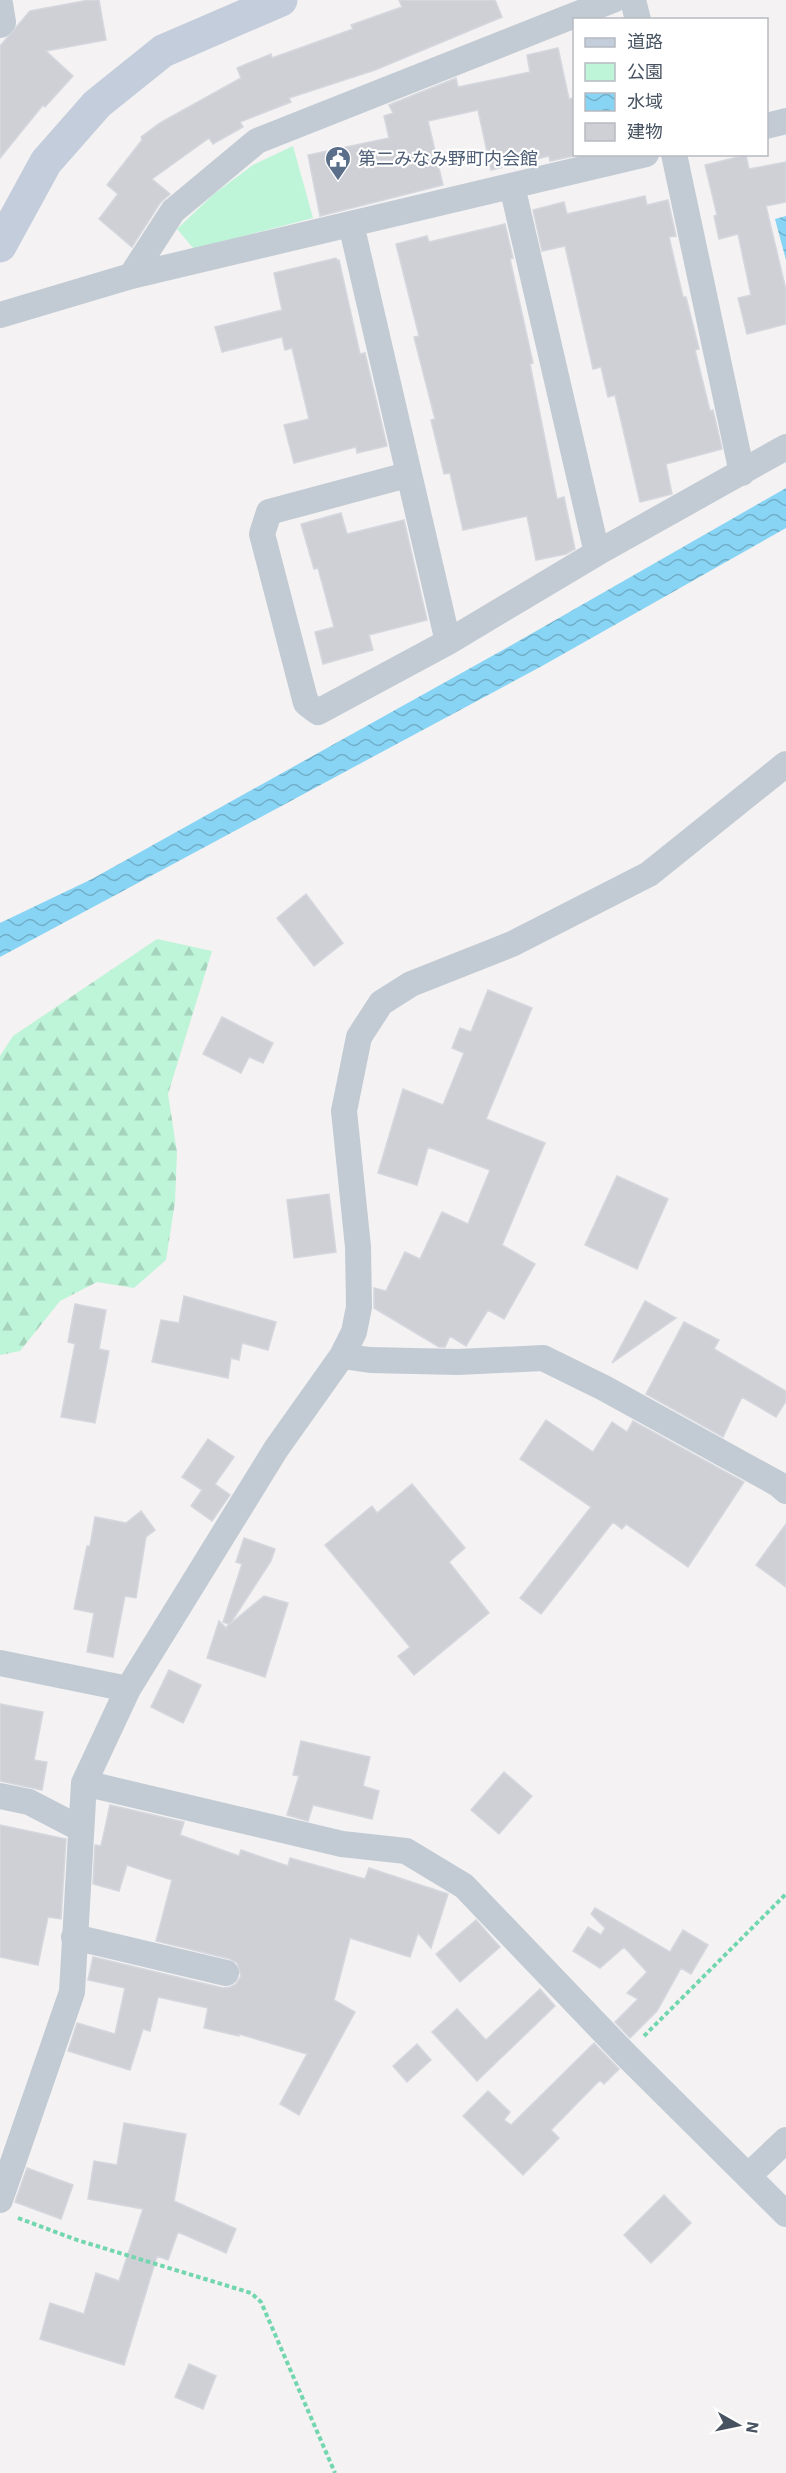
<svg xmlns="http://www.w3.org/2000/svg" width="786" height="2473" viewBox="0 0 786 2473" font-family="'IBM Plex Sans','Noto Sans JP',sans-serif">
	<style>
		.forest { fill: url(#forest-firs) }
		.green { fill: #bef4d8 }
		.water { fill: url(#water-waves) }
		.building { fill: #ced0d6; stroke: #d5d7de; stroke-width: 1.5 }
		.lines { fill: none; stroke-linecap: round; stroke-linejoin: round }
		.path { stroke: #72d6ae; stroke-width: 4; stroke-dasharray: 4.5 3; stroke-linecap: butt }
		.street { stroke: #c2cbd4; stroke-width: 26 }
		.secondary { stroke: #c3cddc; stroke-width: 33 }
		.labels { text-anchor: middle; stroke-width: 4.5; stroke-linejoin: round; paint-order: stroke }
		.service-label { font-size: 18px; fill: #4e5e75; stroke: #fff; text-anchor: start }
	</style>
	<defs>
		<pattern id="forest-firs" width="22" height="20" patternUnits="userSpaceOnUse" patternTransform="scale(1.5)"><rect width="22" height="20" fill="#bef4d8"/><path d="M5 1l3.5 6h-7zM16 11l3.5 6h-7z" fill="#a5d3bc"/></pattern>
		<pattern id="water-waves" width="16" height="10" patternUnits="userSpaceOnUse" patternTransform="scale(1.5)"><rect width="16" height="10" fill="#88d4f4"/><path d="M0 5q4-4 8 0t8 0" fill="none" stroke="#71afc9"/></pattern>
	</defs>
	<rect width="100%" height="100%" fill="#f4f2f2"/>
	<path class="forest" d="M157 939 212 951 168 1094 177 1152 175 1202 166 1260 134 1288 97 1282 60 1301 20 1351 0 1355V1056L13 1036Z"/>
	<path class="green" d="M293 146 313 218 194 249 177 229 214 194 253 165Z"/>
	<path class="water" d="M786 216V260L775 219Z
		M786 488V528L542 666 0 957V923L92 879 510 646Z"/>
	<path class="building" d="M89 0H99L106 40 46 51 73 76 45 107 43 105 0 158V46L30 11Z
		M399 0H495L502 17 375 70 289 98 291 102 240 122 243 127 213 144 209 138 152 179 170 194 160 203 132 247 99 219 118 194 107 185 142 140 141 137 160 123 241 78 237 68 271 54 272 58 353 29 351 25 402 7Z
		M558 48 569 99 574 98V156L550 161 549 156 491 170 478 110 428 121 443 185 320 216 308 155 389 138 384 116 393 113 389 105 456 78 458 87 530 72 527 55Z
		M746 155 749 169 786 162V202L766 206 786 290V324L747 334 738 298 751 295 738 234 719 239 714 216 717 215 705 165Z
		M645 196 647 205 668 200 676 236 669 237 683 297H686L699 349 695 350 710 411 713 410 722 449 666 464 672 494 640 502 615 395 608 397 601 367 593 369 565 246 542 251 533 210 564 202 567 214Z
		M505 224 513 258 510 259 533 363 530 364 557 499 564 497 575 549 566 554 536 560 527 516 463 530 450 473 444 474 431 420 435 419 414 337 419 336 396 244 427 236 429 242Z
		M336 258 337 260H339L360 354 365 353 387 446 357 453 356 447 294 463 284 425 309 419 292 348 285 350 282 337 222 352 215 327 282 310 274 273Z
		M341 513 347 534 404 520 427 620 369 635 373 650 323 664 315 632 334 627 318 568 314 569 301 524Z
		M306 894 343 943 314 966 277 918Z
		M488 990 532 1008 486 1119 545 1143 502 1245 535 1264 504 1319 488 1310 466 1346 450 1336 445 1347H439L374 1308V1288L386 1291 405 1252 420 1259 442 1212 468 1224 490 1170 428 1147 417 1185 378 1173 403 1089 443 1105 464 1053 452 1048 460 1028 471 1032Z
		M222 1017 273 1043 263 1063 249 1057 241 1073 203 1054Z
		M617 1176 668 1199 637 1269 585 1245Z
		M329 1194 336 1252 294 1258 287 1200Z
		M184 1296 276 1322 268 1350 242 1343 239 1360 231 1358 228 1378 152 1362 161 1320 179 1323Z
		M645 1301 676 1318 612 1363Z
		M75 1304 106 1310 99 1349 109 1351 95 1423 61 1417 75 1344 68 1342Z
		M684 1322 719 1340 714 1349 786 1391V1401L776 1417 742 1397 723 1437 646 1394Z
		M546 1420 593 1452 612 1422 627 1432 633 1421 744 1482 688 1567 626 1524 622 1529 613 1522 541 1614 520 1598 591 1507 520 1459Z
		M208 1439 234 1457 215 1484 230 1495 212 1521 191 1506 202 1490 182 1477Z
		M412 1484 465 1548 449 1562 489 1613 414 1675 398 1656 410 1647 325 1545 372 1506 377 1513Z
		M141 1511 155 1530 146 1537 136 1598 125 1596 113 1657 87 1652 94 1613 74 1609 87 1546H90L95 1517 126 1523Z
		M786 1524V1587L756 1565Z
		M244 1538 275 1549 271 1561 230 1624 264 1596 288 1603 265 1677 207 1658 219 1621 226 1628 229 1624 223 1622 242 1564 236 1562Z
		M169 1670 201 1685 183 1723 151 1707Z
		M0 1704 43 1712 34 1760 47 1762 42 1790 0 1781Z
		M301 1741 370 1757 363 1786 379 1791 372 1819 313 1805 308 1821 287 1815 299 1776 293 1775Z
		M504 1772 532 1796 499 1834 471 1810Z
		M110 1805 184 1822 180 1835 239 1856 241 1850 288 1866 290 1858 365 1879 369 1868 448 1894 431 1948 418 1933 410 1957 350 1938 334 2000 355 2012 299 2115 280 2104 307 2054 239 2034V2036L204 2028 208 2008 158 1997 150 2031 143 2029 130 2070 68 2051 77 2023 115 2034 125 1988 88 1980 93 1957 223 1988 230 1987 236 1984 241 1976 237 1963 230 1959 156 1941 172 1880 127 1865 119 1891 93 1884 95 1845 101 1846Z
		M0 1825 66 1839 61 1919 48 1917 38 1965 0 1957Z
		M595 1908 670 1952 683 1930 708 1945 691 1974 681 1968 657 2011 630 2038 615 2022 638 1999 627 1993 647 1972 624 1947 600 1968 573 1951 588 1927 601 1935 605 1928 591 1914Z
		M476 1920 500 1947 460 1982 436 1954Z
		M540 1989 555 2006 477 2081 432 2032 457 2009 486 2040Z
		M594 2043 619 2069 604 2084 600 2080 551 2130 559 2138 523 2175 463 2116 488 2091 510 2112 504 2120 511 2125Z
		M417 2044 431 2060 407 2082 393 2066Z
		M124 2123 186 2134 174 2201 236 2229 226 2253 178 2232 168 2260 157 2256 124 2365 40 2339 50 2303 84 2314 96 2273 119 2281 143 2209 88 2199 94 2161 117 2165Z
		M27 2168 73 2185 61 2219 15 2202Z
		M664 2195 691 2223 651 2263 624 2235Z
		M189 2364 216 2376 203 2409 175 2397Z"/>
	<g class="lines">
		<path class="path" d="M644 2036 786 1894
			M18 2218 77 2240 251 2293 261 2302 335 2473"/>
		<path class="street" d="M633 0 638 20
			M0 4 3 22 0 25
			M766 126 786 121
			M674 154 742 473
			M512 186 597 553
			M351 224 448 642
			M131 276 173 211 257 141 613 0
			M0 315 131 276 646 154
			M407 475 269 512 262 534 306 703 318 712 448 642 597 553 786 447
			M342 1356 370 1360 458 1362 543 1358 604 1388 778 1484 786 1491
			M0 1663 128 1689
			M84 1783 342 1844 406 1851 464 1886 625 2054 786 2214
			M0 1796 29 1802 81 1829
			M74 1937 226 1973
			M748 2176 786 2140
			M0 2200 72 1992 84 1783 128 1689 276 1449 342 1356 354 1332 359 1307 358 1247 344 1111 359 1037 381 1003 411 984 512 944 649 874 786 764"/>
		<path class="secondary" d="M0 246 46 162 97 104 163 51 281 0"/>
	</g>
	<defs>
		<symbol id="civic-pin" viewBox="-11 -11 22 30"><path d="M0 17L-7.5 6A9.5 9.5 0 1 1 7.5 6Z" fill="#5c6f8a" stroke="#fff"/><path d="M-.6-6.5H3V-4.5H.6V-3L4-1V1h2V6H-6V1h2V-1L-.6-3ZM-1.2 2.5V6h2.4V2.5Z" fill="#fff"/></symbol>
	</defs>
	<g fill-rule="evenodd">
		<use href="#civic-pin" x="323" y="144" width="30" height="40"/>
	</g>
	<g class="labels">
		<g class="service-label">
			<text x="358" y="165">第二みなみ野町内会館</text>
		</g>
	</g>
	<rect x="573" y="18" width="195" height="138" fill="#ffffff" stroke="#b6bac0" stroke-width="1.5"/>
	<rect x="585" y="38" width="30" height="9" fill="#c3cddc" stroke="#b6bac0" stroke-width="1.5"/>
	<text x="627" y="48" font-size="18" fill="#485361">道路</text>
	<rect x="585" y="63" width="30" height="18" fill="#bef4d8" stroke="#b6bac0" stroke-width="1.5"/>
	<text x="627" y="78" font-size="18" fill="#485361">公園</text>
	<rect x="585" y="93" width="30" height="18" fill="url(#water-waves)" stroke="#b6bac0" stroke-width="1.5"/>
	<text x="627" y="108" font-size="18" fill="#485361">水域</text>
	<rect x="585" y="123" width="30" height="18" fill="#ced0d6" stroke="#b6bac0" stroke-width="1.5"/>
	<text x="627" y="138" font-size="18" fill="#485361">建物</text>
	<g transform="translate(738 2425) rotate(99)" stroke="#ffffff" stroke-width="4.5" paint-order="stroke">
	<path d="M0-4.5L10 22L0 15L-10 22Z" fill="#485361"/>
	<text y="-9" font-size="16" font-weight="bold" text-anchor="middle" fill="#485361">N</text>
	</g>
</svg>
